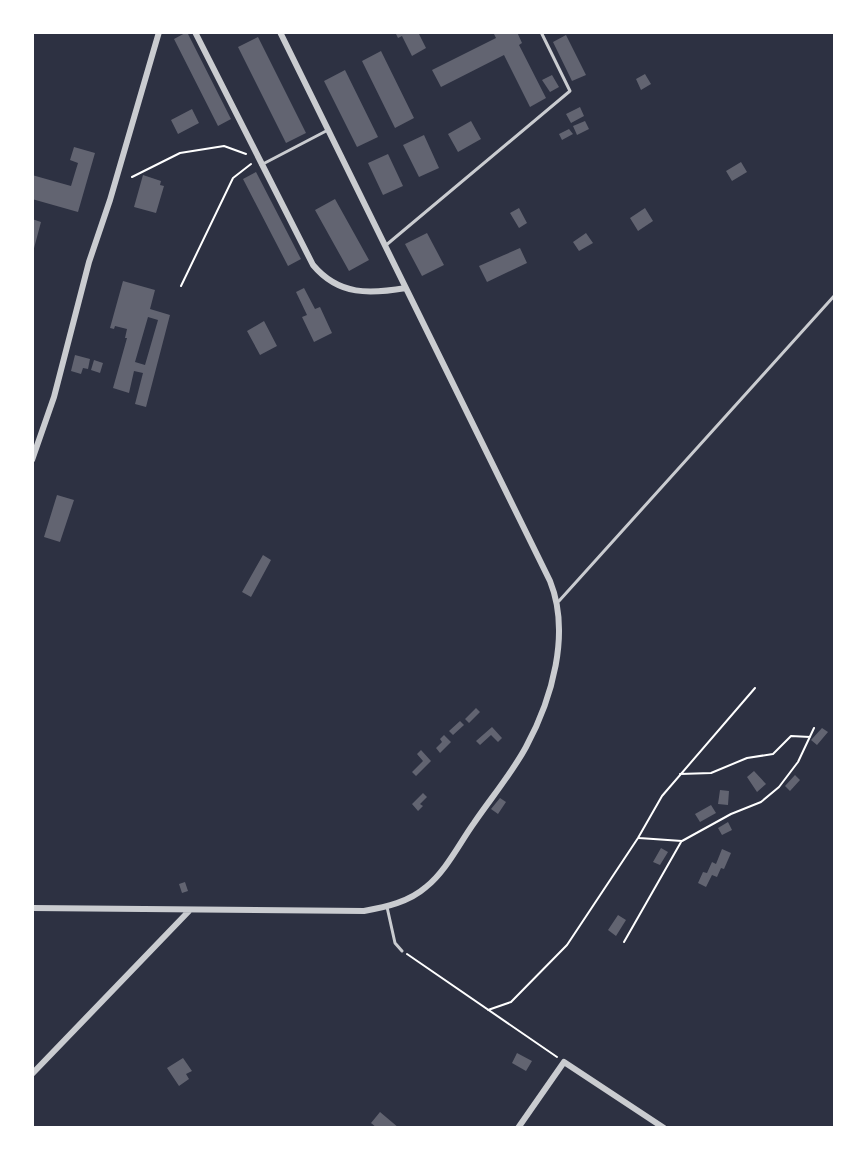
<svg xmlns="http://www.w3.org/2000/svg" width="867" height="1160" viewBox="0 0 867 1160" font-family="Commissioner,sans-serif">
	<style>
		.building { fill: #626471; fill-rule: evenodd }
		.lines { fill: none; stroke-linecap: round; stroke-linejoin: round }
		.path { stroke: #fff; stroke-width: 2 }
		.service { stroke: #caccd0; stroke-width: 3 }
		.minor { stroke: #caccd0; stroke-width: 6 }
	</style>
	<rect width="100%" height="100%" fill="#2d3142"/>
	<path class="building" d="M187 32 231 119 218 126 174 39Z
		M395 32H418L426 48 412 56 402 36 398 38Z
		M493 32H517L522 43 519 45 546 98 530 107 504 55 441 87 432 70 496 38Z
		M566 35 586 75 572 81 553 42Z
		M258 37 306 133 286 143 238 47Z
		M381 51 414 118 395 128 362 61Z
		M345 70 378 137 357 147 324 81Z
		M645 74 651 84 641 90 636 79Z
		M552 75 559 87 550 92 542 80Z
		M580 107 584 116 571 123 566 114Z
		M192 109 199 123 178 134 171 120Z
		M471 121 481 139 458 152 448 134Z
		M585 121 589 129 577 135 573 126Z
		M569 129 573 134 562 140 559 134Z
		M424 135 439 168 419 177 403 145Z
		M74 147 95 153 78 212 32 199V175L71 186 78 163 70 160Z
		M388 154 403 186 383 195 368 163Z
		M741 162 747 172 732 181 726 171Z
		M256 172 301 259 288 266 243 179Z
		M143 175 161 181 160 185 164 186 156 213 134 207Z
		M335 199 369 260 349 271 315 210Z
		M519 208 527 223 519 228 510 213Z
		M645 208 653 221 638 231 630 218Z
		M32 219 41 222 33 252H32Z
		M427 233 444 265 422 276 405 244Z
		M586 233 593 243 579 251 573 242Z
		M520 248 527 263 487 282 479 266Z
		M123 281 155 290 150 309 170 315 146 407 135 404 143 373 134 371 129 393 113 388 127 338H125L127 329 115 326 114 329 110 328ZM148 317 158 320 145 365 135 362Z
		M304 288 315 309 320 307 332 333 314 342 302 317 307 315 296 292Z
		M264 321 277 346 260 355 247 331Z
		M75 355 90 359 88 369 83 368 81 374 71 371Z
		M94 360 103 363 100 373 91 370Z
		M57 495 74 500 60 542 44 537Z
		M263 555 271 560 251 597 242 592Z
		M476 708 480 712 469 723 465 719Z
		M460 721 464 725 453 735 449 731Z
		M492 727 502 738 498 742 491 735 480 745 476 741Z
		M822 728 828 732 817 745 811 740Z
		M444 735 451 742 440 753 436 748 442 742 440 739Z
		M421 750 431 761 416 776 412 772 423 761 417 754Z
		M754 771 766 784 757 792 747 777Z
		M795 775 800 780 790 791 785 786Z
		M720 790 729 791 728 805 718 804Z
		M423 793 427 797 420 804 423 806 418 811 412 804Z
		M500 798 506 802 498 814 491 809Z
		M711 805 716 813 700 822 695 814Z
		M728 822 732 830 722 835 718 828Z
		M661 848 668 852 660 865 653 862Z
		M722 849 731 853 724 869 721 868 717 877 712 875 706 887 698 883 703 872 707 873 712 862 716 864Z
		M185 882 188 891 182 893 179 884Z
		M618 915 626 920 616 936 608 930Z
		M517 1053 532 1061 526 1071 512 1063Z
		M183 1058 192 1071 186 1074 189 1079 179 1086 167 1068Z
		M380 1112 399 1128H377L371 1123Z"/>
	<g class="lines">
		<path class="path" d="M132 177 180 153 224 146 246 154
			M181 286 233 178 251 164
			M680 774 711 773 747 758 773 754 791 736 810 737
			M639 838 682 841 731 814 761 802 779 787 798 762 814 728
			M624 942 681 842
			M407 954 557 1057
			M488 1010 511 1002 567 945 638 838 662 796 755 688"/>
		<path class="service" d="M261 165 328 130
			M385 246 570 91 541 32
			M559 601 835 295
			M387 907 395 943 402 951"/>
		<path class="minor" d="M195 32 313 265C339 296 370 294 406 288
			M32 460 54 397 89 262 110 200 159 32
			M32 908 364 911C386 907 409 902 426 887 446 871 459 844 474 823 491 798 512 773 526 747 552 699 571 633 550 581L280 32
			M32 1074 189 911
			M518 1128 564 1062 664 1128"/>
	</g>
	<rect width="867" height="1160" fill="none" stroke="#ffffff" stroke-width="68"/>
</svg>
